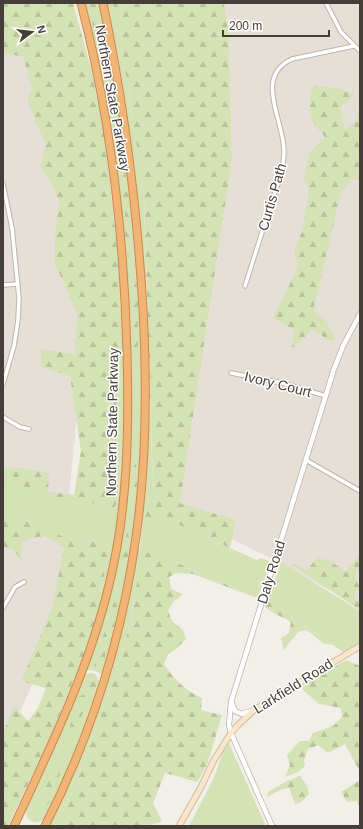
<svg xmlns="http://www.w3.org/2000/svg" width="363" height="829" viewBox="0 0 363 829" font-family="Arial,sans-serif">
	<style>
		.residential { fill: #e6dfd7 }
		.green { fill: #d5e2b5 }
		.forest { fill: url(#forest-firs) }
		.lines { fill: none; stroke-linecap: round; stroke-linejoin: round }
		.minor-casing { stroke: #bdb4ab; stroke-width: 5.5 }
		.tertiary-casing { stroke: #bdb4ab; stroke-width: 6 }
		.secondary-casing { stroke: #d0bb9e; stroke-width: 7 }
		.motorway-casing { stroke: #ce8746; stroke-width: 9 }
		.minor { stroke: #fff; stroke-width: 3.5 }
		.tertiary { stroke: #fff; stroke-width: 4.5 }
		.secondary { stroke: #f9e7cb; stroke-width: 5 }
		.motorway { stroke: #f0b476; stroke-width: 7 }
		.labels { text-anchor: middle; stroke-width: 3; stroke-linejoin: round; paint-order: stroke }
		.street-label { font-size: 14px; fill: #453d37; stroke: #fff }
	</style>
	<defs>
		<pattern id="forest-firs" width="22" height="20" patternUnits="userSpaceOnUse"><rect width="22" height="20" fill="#d5e2b5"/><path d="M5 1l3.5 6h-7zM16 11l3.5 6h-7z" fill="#b8c39c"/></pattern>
	</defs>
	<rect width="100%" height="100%" fill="#f2eee8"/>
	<path class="residential" d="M3 3H10L88 303 68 506 3 489Z
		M224 3H360V607L274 560 232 539 236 521 180 503 232 160 229 38Z
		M3 517 69 535 60 621 3 751Z"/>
	<path class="green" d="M83 3H99C118 87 129 173 136 259 147 393 147 546 102 674L92 670H84L109 595 130 446 121 214Z
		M107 3H113L129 93 144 197 147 303C137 203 130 101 107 3Z
		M149 369 153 482 156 505 164 518 230 548 257 560 261 558 269 561 270 564 258 597H254L166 558 134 600 131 621 117 668 76 783 59 826H48C66 790 85 753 97 714 115 660 126 604 137 548L140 549 147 481Z
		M124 415V466L119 514 112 557 97 617 109 547 100 541 66 538 22 519 3 514V482L79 503H93L111 512 118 502Z
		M281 562 360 611V644L345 653 268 600Z
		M93 673C98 676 99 679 99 685L73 758 47 816C38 827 25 823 25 808L84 674Z
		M227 739 266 826H189L214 778Z"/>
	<path class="forest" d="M3 3H73L91 68 104 131 119 264 122 312 124 415 118 502 111 512 93 503H79L3 482V467L22 468 49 473 48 492 74 495 81 451 70 376 41 367V349L75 354 77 313 55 264V238L57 215 60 204 54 188 41 167 46 144 37 126 27 99 32 89 23 57 10 54 3 55Z
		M88 3H97L103 29V37L99 42 96 39Z
		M113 3H224L229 38 232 160 180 503 236 520 230 548 164 518 146 517 144 507 156 505 153 482 144 197 129 93Z
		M107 65 110 70 118 112 117 117 112 114 109 106 103 68Z
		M315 86 337 88 354 95 340 107 345 129 356 121 360 105V180H351L341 192 319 287 313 310 326 320 335 340H328L313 329 292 349 294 330 273 318 298 267 294 250 302 232 309 190 304 179 309 154 325 137C321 132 314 126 312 119 310 112 308 91 315 86Z
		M117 142H121L131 212 138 301V357L136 358 132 353 133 325 131 319 130 288 128 281 129 263 125 236V215L116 144Z
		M133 464H136L137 484 127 564 124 568 122 563 131 505Z
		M3 514 22 519 66 538 100 541 109 547 97 617 83 658 48 742 8 826H3V734L14 706 28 721 38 708 46 688 27 683 22 679 52 608 64 548 46 536 29 538 23 542 20 551 24 565 14 550 4 548 3 550Z
		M142 551 166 558 254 597 193 574 176 573 169 577 171 589 183 594 173 602 168 611 172 621 183 630 186 639 177 648 168 654 164 664C174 679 185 691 202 698L201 710 222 715 207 765 197 782 165 773 153 803 162 821 147 826H59L76 783 117 668 131 621Z
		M359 556 360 557V570L357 571 355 578 360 588 354 593 357 601 360 603V610L292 565 295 564 307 570 317 558 328 560 346 571Z
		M268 600 333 645 323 643 311 633 305 630 298 632 284 650 281 638 289 633 291 622C282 616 273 614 265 607Z
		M116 602C119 611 113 636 107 644L102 640 113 604Z
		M98 646H102L106 652 102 669 99 670 94 665 99 653Z
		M346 660 360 666V772L345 744 328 753 318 745 308 749 304 760 305 766 298 772 285 777 290 765 287 755 300 741H309L313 733 333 726 342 717 341 708 319 704 303 690V686Z
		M91 678 95 679 97 685 95 691 67 744 66 746 64 745 73 717C77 712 74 705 78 699 80 694 79 697 83 695 88 692 88 685 88 680Z
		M56 763 61 766C58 783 55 809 33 812 34 805 36 801 42 798L44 792 43 781 48 777 54 775Z
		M300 776 307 786 309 794 301 802 295 804 289 788 282 789 267 797 268 792 285 782Z
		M360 780V809L357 801 347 802 341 792Z"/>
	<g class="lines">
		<defs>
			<path id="minor" d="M326 3 341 32 360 51
				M3 184 12 228 19 298 18 320 14 346 3 384
				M3 285 18 284
				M245 286C253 260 262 233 270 207 276 189 284 170 284 151 284 120 253 77 292 59L354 46
				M231 373 282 383 326 396
				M3 417 20 427 29 429
				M306 460 360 491
				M3 608 15 587 24 582"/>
			<path id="tertiary" d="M232 704 235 711 242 714 254 710
				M272 826 231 733 229 725 231 702 334 369 343 346 360 314"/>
			<path id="secondary" d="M179 826 200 789 214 760 231 733 238 725 254 710 360 646"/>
			<path id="motorway" d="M14 826C50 748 89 669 109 585 128 509 129 431 127 352 124 234 111 118 81 3
				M45 826C91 736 122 637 136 537 147 461 147 385 143 309 137 206 124 104 103 3"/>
		</defs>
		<use href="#minor" class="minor-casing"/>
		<use href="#tertiary" class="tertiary-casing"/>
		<use href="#secondary" class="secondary-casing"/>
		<use href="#motorway" class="motorway-casing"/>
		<use href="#minor" class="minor"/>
		<use href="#tertiary" class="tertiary"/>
		<use href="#secondary" class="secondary"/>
		<use href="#motorway" class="motorway"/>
	</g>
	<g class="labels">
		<g class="street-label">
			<text transform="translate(113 98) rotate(80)" y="5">Northern State Parkway</text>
			<text transform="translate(272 197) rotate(-74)" y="5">Curtis Path</text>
			<text transform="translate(278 384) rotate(14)" y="5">Ivory Court</text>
			<text transform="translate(112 422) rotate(-89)" y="5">Northern State Parkway</text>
			<text transform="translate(271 572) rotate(-73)" y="5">Daly Road</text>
			<text transform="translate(293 686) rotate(-32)" y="5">Larkfield Road</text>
		</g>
	</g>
	<rect width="363" height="829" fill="none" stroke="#453d37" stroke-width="8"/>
	<g transform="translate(32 32) rotate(75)" stroke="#ffffff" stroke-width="3" paint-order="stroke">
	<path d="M0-3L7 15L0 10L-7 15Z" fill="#453d37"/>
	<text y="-6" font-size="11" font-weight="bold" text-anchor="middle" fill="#453d37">N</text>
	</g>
	<path d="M223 30v6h106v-6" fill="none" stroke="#453d37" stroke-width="2"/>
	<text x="229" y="30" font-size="12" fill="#453d37" stroke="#ffffff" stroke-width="3" paint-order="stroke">200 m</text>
</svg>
